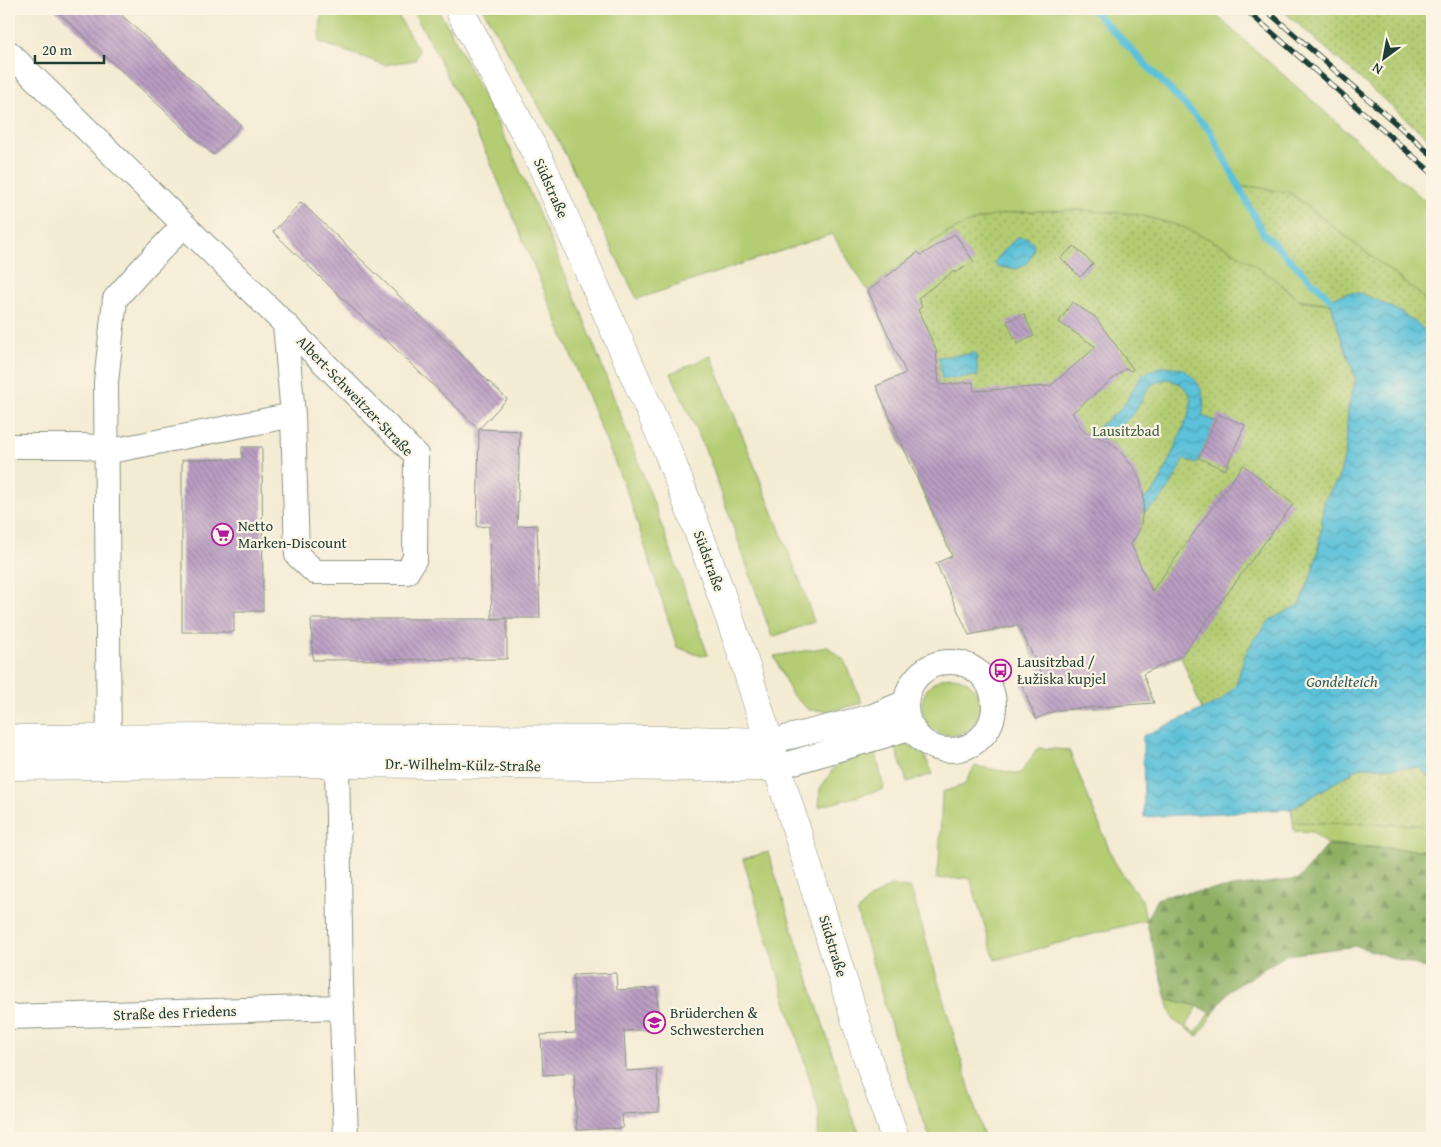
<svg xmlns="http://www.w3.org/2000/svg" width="1441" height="1147" viewBox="0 0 1441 1147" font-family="'Gentium Book Plus',serif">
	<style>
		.grass { fill: #b4cc72; stroke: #6a8453 }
		.forest { fill: url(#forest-firs); stroke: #57764c }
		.park { fill: url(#park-dots); stroke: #6a8453 }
		.water { fill: url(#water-waves); stroke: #3d7f86 }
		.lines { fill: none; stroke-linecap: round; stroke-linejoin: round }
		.stream { stroke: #5bc1d9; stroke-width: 7 }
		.building { fill: url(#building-back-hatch) }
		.street-casing { stroke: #8a9484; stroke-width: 26 }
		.secondary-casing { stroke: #8a9484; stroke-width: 29 }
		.street { stroke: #fff; stroke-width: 24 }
		.secondary { stroke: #fff; stroke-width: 28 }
		.rail-casing { stroke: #1f3d34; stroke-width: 5.5 }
		.rail { stroke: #fcf5e5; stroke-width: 4; stroke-dasharray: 11; stroke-linecap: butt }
		.labels { text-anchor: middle; stroke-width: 4.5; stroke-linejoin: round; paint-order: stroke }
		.street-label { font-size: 15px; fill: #1f3d34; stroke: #fcf5e5 }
		.park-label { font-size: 15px; fill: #3d5a40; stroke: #fcf5e5 }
		.poi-label { font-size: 15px; fill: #1f3d34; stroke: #fcf5e5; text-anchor: start }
		.water-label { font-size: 16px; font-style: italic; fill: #2e5e5d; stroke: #fcf5e5 }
	</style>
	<defs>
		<pattern id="forest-firs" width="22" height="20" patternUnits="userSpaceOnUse" patternTransform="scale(1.25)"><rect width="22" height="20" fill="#8fb064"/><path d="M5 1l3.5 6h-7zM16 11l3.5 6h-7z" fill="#749053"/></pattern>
		<pattern id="park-dots" width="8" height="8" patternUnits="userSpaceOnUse" patternTransform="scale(1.25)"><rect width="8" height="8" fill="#b4cc72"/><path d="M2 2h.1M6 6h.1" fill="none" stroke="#92a75e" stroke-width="1.8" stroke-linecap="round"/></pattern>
		<pattern id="water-waves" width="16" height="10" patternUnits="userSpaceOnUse" patternTransform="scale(1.25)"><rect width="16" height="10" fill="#5bc1d9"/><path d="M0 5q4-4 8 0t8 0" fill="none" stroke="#4b9eb1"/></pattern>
		<pattern id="building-back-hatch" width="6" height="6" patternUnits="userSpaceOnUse" patternTransform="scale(1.25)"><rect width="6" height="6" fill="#b99dc3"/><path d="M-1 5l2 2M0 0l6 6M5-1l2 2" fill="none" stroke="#96819f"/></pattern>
	</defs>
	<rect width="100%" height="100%" fill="#fcf5e5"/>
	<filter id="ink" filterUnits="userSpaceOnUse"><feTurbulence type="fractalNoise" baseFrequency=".02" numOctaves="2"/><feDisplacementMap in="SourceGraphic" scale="10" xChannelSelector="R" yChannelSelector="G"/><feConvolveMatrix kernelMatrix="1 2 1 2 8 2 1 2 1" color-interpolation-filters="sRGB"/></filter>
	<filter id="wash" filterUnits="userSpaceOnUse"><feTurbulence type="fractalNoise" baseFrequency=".0096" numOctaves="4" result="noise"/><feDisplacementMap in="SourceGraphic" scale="20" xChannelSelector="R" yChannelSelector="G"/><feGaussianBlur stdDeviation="1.12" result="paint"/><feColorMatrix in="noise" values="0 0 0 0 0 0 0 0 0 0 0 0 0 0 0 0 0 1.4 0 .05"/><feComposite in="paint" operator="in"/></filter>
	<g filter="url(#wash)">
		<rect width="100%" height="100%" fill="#f4ebd3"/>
		<path class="grass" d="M322 9H394L419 51 415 60 385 65 319 42Z
			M411 9H437L449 28 512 152 581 311 650 493 708 655 701 656 677 647 630 500 555 316 488 157 429 39Z
			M483 9H1209L1432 207V309L1421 295 1290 193 1255 187H1240L1330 299 1331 304 1298 299 1272 277 1183 227 1135 214 1076 210 1022 212 980 219 946 233 918 251 868 291 832 234 637 299 558 140Z
			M711 356 802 586 814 622 772 637 710 461 671 373Z
			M828 647 844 660 862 703 832 711 809 710 792 695 774 656Z
			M922 706a29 29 0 1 1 58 0a29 29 0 1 1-58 0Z
			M894 743C921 745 923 751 933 774L907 782Z
			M1038 748 1069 750 1114 861 1127 881 1142 900 1146 920 995 960 970 878 936 879 939 865 942 792 964 785 975 766 1020 774Z
			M875 749 884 789 819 807 820 789 835 766Z
			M1293 822 1421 825 1432 834V851L1327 844 1313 832 1294 831Z
			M768 852 852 1115 861 1138H818L819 1110 743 859Z
			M892 885 911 889 984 1138H930L897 1045 857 913 868 900Z
			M1167 999 1198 1006 1186 1026 1196 1033 1209 1013 1213 1014 1198 1036 1173 1020Z"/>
		<path class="forest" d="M1327 845 1432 851V974L1426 968 1356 946 1286 955 1228 991 1213 1014 1198 1006 1167 999 1146 920 1157 899 1168 895 1299 879Z"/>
		<path class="park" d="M1281 9H1432V142Z
			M1239 187H1255L1290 193 1421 295 1432 309V351L1427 337 1347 293 1330 299 1263 233Z
			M1076 210 1135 214 1183 227 1228 248 1272 277 1298 300 1331 304 1339 331 1356 379 1348 408 1346 450 1339 478 1324 500 1322 521 1318 552 1311 576 1300 604 1270 620 1244 657 1236 685 1219 702 1202 710 1181 656 1143 674 1154 703 1057 710 1042 674 1018 625 969 635 936 563 951 556 876 386 906 373 868 291C903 264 938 231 981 219 1012 210 1044 211 1076 210Z
			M1361 767 1421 768 1432 780V834L1421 825 1293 822 1291 809Z"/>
		<path class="water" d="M1018 237 1028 238 1034 244C1033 258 1029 263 1017 269L997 267 995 264V261L1010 244Z
			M1347 293C1351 293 1355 292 1359 293 1375 298 1408 315 1420 326 1427 332 1429 343 1432 351V780L1421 768 1361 767 1291 809 1144 817 1143 736 1219 702 1236 685 1244 657 1254 639 1270 620 1300 604 1311 576 1318 552 1322 521 1324 500 1339 478 1346 450 1348 408 1356 379 1339 331 1330 299Z
			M976 353 978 376 942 379 939 357Z
			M1166 366C1171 367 1177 367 1182 369 1199 378 1208 398 1202 416L1215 421 1197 464 1184 459C1173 481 1166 502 1143 512L1144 499 1153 492 1161 479 1190 412 1191 399 1189 393 1182 385 1169 379 1158 381 1149 387 1135 412 1125 422 1103 439 1088 434C1099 426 1111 418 1120 409 1138 389 1133 371 1166 366Z"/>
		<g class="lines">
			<path class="stream" d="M1089 9 1095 12 1210 131 1263 233 1330 299"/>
		</g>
		<g id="blocks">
			<path class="building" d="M54 9H115L241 125 213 155Z
				M301 202 507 399 479 429 273 232Z
				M955 234 974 262 955 273 954 271 918 298 922 307 918 310 936 350 939 385 973 382 974 391 1050 386 1096 347 1059 322 1072 302 1095 317 1133 369 1131 371 1126 368 1072 413 1084 432 1108 441 1119 450 1134 468 1139 478 1143 491 1144 504 1140 529 1131 544 1152 591 1243 465 1293 504 1181 656 1143 674 1154 703 1057 710 1036 719 1021 683 1042 674 1018 625 969 635 936 563 952 556 876 386 906 373 868 291 918 252 921 255Z
				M1074 246 1093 264 1080 277 1061 258Z
				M1024 314 1034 336 1017 344 1007 321Z
				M1218 414 1245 425 1225 470 1199 458Z
				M479 429 520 431 517 526 537 525 540 618H492L489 526 477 527Z
				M242 447H262L263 611H234V632H182V460L242 459Z
				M311 619H507V659L313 660Z
				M616 973 617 990 657 988 659 1029 624 1031 626 1071 657 1069 659 1112 622 1114 623 1128 577 1130 574 1073 543 1075 541 1035 576 1033 573 975Z"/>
		</g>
	</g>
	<g filter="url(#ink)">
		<use href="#blocks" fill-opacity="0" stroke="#8a9484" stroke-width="1"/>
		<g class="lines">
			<defs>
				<path id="street" d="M9 53 285 324 416 455 415 558 407 572H315L297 555 293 415
					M9 446H83L93 447 106 452 293 415 285 324
					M906 706a44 44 0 1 1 88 0a44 44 0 1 1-88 0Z
					M769 742 873 716 906 702
					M109 758 106 382 115 299 141 270 184 225
					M337 763 341 984 346 1138
					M777 767 880 737 912 727
					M9 1017 342 1007"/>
				<path id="secondary" d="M459 9 541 163 668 452 713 571 742 654 865 1051 895 1138
					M9 739 232 738 689 740 769 742
					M9 766 337 763 677 767H777"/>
			</defs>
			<use href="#street" class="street-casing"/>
			<use href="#secondary" class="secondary-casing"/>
			<use href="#street" class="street"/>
			<use href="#secondary" class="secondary"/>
			<defs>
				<path id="rail" d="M1245 9 1432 173
					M1265 9 1432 155"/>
			</defs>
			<use href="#rail" class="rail-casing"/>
			<use href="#rail" class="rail"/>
		</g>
	</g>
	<defs>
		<symbol id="supermarket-ring" viewBox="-11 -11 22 22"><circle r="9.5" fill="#fcf5e5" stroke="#b5179e" stroke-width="1.5"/><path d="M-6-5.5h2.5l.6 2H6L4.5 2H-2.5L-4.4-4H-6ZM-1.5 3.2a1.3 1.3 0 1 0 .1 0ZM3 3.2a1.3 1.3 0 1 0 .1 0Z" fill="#b5179e"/></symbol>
		<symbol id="bus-ring" viewBox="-11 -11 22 22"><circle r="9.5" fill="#fcf5e5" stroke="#b5179e" stroke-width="1.5"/><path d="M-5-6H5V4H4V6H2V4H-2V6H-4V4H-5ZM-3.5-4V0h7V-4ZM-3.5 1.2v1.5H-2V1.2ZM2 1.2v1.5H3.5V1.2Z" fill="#b5179e"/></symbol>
		<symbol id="school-ring" viewBox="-11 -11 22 22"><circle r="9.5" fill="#fcf5e5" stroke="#b5179e" stroke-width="1.5"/><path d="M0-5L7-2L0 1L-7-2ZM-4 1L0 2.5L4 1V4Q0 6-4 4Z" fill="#b5179e"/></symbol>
	</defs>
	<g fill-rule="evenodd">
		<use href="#supermarket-ring" x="210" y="522" width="25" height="25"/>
		<use href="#bus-ring" x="988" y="658" width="25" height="25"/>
		<use href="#school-ring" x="642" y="1010" width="25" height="25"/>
	</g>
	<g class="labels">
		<g class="street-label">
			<text transform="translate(551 188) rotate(66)" y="5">Südstraße</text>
			<text transform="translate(355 396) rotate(46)" y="5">Albert-Schweitzer-Straße</text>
			<text transform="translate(709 561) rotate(70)" y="5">Südstraße</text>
			<text transform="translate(463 765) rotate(1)" y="5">Dr.-Wilhelm-Külz-Straße</text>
			<text transform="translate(833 946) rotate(73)" y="5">Südstraße</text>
			<text transform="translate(175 1013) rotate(-2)" y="5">Straße des Friedens</text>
		</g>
		<g class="park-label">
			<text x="1126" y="436">Lausitzbad</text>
		</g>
		<g class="poi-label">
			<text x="238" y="531">Netto<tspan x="238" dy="17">Marken-Discount</tspan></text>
			<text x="1017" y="667">Lausitzbad /<tspan x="1017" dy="17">Łužiska kupjel</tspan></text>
			<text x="670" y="1018">Brüderchen &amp;<tspan x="670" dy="17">Schwesterchen</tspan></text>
		</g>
		<g class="water-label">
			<text x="1342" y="687">Gondelteich</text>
		</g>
	</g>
	<rect width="1441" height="1147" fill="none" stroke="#fcf5e5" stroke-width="30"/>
	<g transform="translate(1384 58) rotate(212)" stroke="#fcf5e5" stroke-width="4" paint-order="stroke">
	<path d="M0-4L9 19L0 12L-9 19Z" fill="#1f3d34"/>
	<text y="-8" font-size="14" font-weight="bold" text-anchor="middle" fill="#1f3d34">N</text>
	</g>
	<path d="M35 55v8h69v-8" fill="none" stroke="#1f3d34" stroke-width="2.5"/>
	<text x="42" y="55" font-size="15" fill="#1f3d34" stroke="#fcf5e5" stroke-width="4" paint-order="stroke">20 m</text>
</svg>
